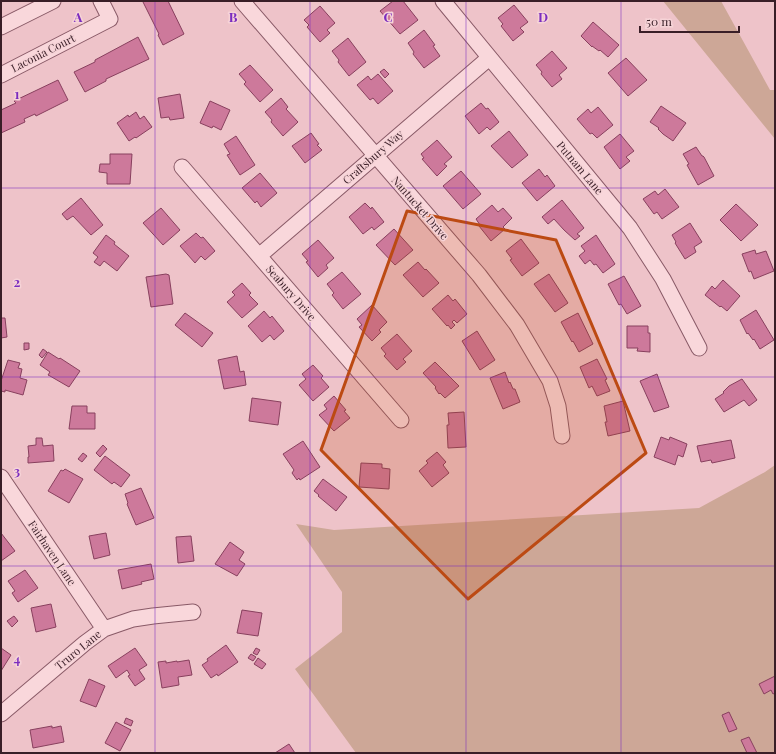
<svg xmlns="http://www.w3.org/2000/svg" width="776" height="754" viewBox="0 0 776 754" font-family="'Playfair Display',serif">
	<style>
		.green { fill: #cda797 }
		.building { fill: #cd799b; stroke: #88405e }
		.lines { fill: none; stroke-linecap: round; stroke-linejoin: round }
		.minor-casing { stroke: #895a67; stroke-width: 17 }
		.minor { stroke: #f9d7db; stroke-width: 15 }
		.marked { fill: #bc4a13; fill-opacity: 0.2; stroke: #bc4a13; stroke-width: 3; stroke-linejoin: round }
		.grid { fill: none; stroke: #7b2cbf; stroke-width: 1; stroke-opacity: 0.55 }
		.labels { text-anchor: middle; stroke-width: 3; stroke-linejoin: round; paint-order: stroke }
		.street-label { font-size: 11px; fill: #391e27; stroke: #f6d3d7 }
		.grid-label { font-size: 13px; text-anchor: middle; font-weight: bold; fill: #7b2cbf; stroke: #f6d3d7; stroke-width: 3; stroke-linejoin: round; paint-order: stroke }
	</style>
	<rect width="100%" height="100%" fill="#eec3c9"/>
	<path class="green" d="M663 1H721L770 90H775V139Z
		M775 465V753H356L295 669 342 632V592L296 524 334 530 699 508 765 472Z"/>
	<path class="building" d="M144 1H168L184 34 163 45 158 35 159 34 143 2Z
		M393 1H403L418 20 400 34 380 11Z
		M514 5 528 22 520 28 524 32 513 41 501 26 503 24 498 18Z
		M320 6 335 23 327 30 330 33 320 42 307 27 309 25 304 20Z
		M593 22 619 45 608 57 600 50 599 51 592 46V47L581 36Z
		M424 30 435 45 433 46 440 56 424 68 413 54 414 52 408 43Z
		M138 37 149 59 106 79V81L85 92 74 72 95 62V60Z
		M348 38 366 62 349 76 338 62 339 60 332 51Z
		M552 51 567 68 559 75 562 79 552 87 541 74 542 72 536 65Z
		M626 58 647 80 628 96 608 73Z
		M250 65 273 90 260 102 244 84 246 82 239 74Z
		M384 69 389 74 385 78 380 72Z
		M378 74 393 91 378 104 373 98 370 100 357 85 368 76 371 80Z
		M58 80 68 100 36 116 35 114 24 119 25 122 1 133V110L16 103 14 101Z
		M180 94 184 118 170 120 169 117 161 118 158 98Z
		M281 98 288 107 286 109 298 122 283 136 271 122 272 120 265 112Z
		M210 101 230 110 221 130 213 126 212 128 200 123Z
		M481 103 486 109 488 108 499 122 490 130 487 127 479 134 465 116Z
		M661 106 686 123 673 141 663 134 658 129 659 128 650 122Z
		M598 107 613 125 597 138 592 133 590 134 577 119 588 109 591 113Z
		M136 112 140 119 144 116 152 127 136 138 135 137 129 141 117 123 128 115 129 117Z
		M509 131 528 155 512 168 491 146Z
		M311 133 319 144 317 145 322 150 305 163 292 146Z
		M620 134 634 151 626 157 630 161 620 169 604 147Z
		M236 136 255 165 240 175 227 155 230 154 224 144Z
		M437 140 452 157 444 164 447 166 437 176 422 159 424 158 421 154Z
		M696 147 702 156H703L704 157 714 176 698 185 687 165 689 164 683 154Z
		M110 154H132L130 184H107V173L99 172 100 164H110Z
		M539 169 545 177 547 175 555 186 537 201 522 183Z
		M461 171 481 194 463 209 443 186Z
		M260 173 277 193 261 207 257 201 255 203 242 188Z
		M665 189 679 207 662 219 657 212 654 214 643 199 655 191 658 195Z
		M81 198 103 225 91 235 73 216 67 220 62 214Z
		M562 200 584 228 577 234 580 236 575 240 564 230 554 219 548 224 542 217Z
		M365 203 371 209 372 207 384 222 374 230 372 227 363 234 349 217Z
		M736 204 758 225 741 241 720 220Z
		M492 205 498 212 503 208 512 218 503 227 505 229 491 241 479 226 480 225 476 219Z
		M161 208 180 230 163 245 143 223Z
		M690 223 702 242 694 247 696 252 685 259 675 243 676 242 672 235Z
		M394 229 413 250 395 265 376 245Z
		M196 233 201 238 203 237 215 251 205 260 201 256 195 263 180 246Z
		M106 235 115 242 114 244 129 256 117 271 104 261 100 266 94 262 98 257 93 253Z
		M596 235 615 264 603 273 596 264 594 265 590 260 585 264 579 256 585 251 581 246Z
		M521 239 539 263 522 276 510 260 512 259 506 251Z
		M318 240 334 258 326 265 328 268 318 277 306 262 308 261 302 254Z
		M755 250 756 254 766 251 774 271 754 279 751 271 749 272 742 254Z
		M418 262 425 270 426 269 439 283 423 297 403 275Z
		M342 272 361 294 343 309 332 295 334 293 327 284Z
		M166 274 169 275 173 304 151 307 146 277Z
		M549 274 568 303 555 312 534 284Z
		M624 276 641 306 627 314 621 304 619 305 608 284Z
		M723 280 740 296 727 311 721 306 720 307 705 295 712 286 715 289Z
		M242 283 251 293 249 295 258 304 242 318 227 302 235 295 232 292Z
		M448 295 453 301 455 299 467 314 457 323 454 320 452 322 455 325 451 329 448 325 447 326 432 309Z
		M372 305 387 322 379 330 381 332 372 341 359 327 362 325 357 319Z
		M756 310 774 340 760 349 754 339 753 340 748 333 747 334 740 320Z
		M264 311 270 318 272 316 284 331 274 340 270 335 262 342 248 326Z
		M185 313 213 333 202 347 175 325Z
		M578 313 593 344 579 352 573 341 572 342 561 322Z
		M1 318H5L7 337 1 338Z
		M627 326H648V333H650V352L637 351 638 348H627Z
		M477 331 495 360 480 370 462 341Z
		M397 334 412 351 403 359 406 362 397 370 384 356 386 354 381 348Z
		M24 343H29V349L24 350Z
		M43 349 47 352 42 358 39 355Z
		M48 352 59 359 60 358 80 371 69 387 50 376 48 375 50 372 40 365Z
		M237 356 240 372 244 371 246 385 224 389 218 360Z
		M597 359 607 379 605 380 610 391 597 396 592 386 589 388 580 367Z
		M8 360 20 363 18 368 22 369 20 378 27 380 23 395 5 390V392L1 391V381Z
		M435 362 459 386 445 398 440 393 439 394 435 388 436 387 423 373Z
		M313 365 323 376 321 378 329 387 313 401 299 385 306 379 302 374Z
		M505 372 509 383 510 382 513 389H515L520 402 503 409 490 378Z
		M657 374 669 407 654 412 640 381Z
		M742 379 757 400 749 406 744 400 724 412 715 399 724 393 723 392 729 386Z
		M334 396 346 410 344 411 350 418 334 431 319 415 327 409 324 405Z
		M252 398 281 402 278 425 249 421Z
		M623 401 630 431 608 436 605 422H607L604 406Z
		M72 406H87V413H95V429H69Z
		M464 412 466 447 448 448 447 426V425H449L448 413Z
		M661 437 669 440 670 437 687 444 683 457 678 455 675 465 654 457Z
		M36 438H42L43 446 53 445 54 461 28 463V457H29L28 446 36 445Z
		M731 440 735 458 712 463 711 460 701 462 697 446Z
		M303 441 320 467 300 480 299 478 297 480 292 473 294 470 283 454Z
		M103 445 107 449 100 457 96 453Z
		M437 452 446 462 443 465 449 473 432 487 419 471 428 463 426 461Z
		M83 453 87 456 82 462 78 459Z
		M105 456 130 475 121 487 114 482 112 484 94 470Z
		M361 463 382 464V468L390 469 389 489 359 487Z
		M65 469 83 479 69 503 48 491 61 470 63 471Z
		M323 479 347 497 336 511 318 496 319 495 314 491Z
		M141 488 154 518 136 525 127 504 128 503 125 494Z
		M1 533 15 551 1 561Z
		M106 533 110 555 94 559 89 536Z
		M191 536 194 561 178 563 176 537Z
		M230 542 244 552 239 560 245 564 237 576 215 564Z
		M151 564 154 579 141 582 142 584 122 589 118 570Z
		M25 570 38 588 18 602 12 593 15 591 8 581Z
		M51 604 56 627 36 632 31 608Z
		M242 610 262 613 258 636 237 633Z
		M14 616 18 621 12 627 7 621Z
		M226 645 238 662 218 676 217 674 211 678 202 665 208 661 207 659Z
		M1 648 11 655 1 671Z
		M135 648 147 665 139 670 145 679 135 686 128 676 130 675 127 670 116 678 108 666Z
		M256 648 260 650 257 655 253 653Z
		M251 654 256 657 253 661 248 658Z
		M258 658 266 664 262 669 254 664Z
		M189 660 192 675 178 677 179 685 162 688 158 662 166 661V663L177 661V662Z
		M775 676V693L773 694 771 690 764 694 759 684Z
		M89 679 105 686 96 707 80 701Z
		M729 712 737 729 729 732 722 715Z
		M126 718 133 721 131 726 124 723Z
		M116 722 131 730 120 751 105 743Z
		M52 726V728L61 726 64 742 33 748 30 730Z
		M749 737 757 753H747L741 740Z
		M289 744 295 753H275Z"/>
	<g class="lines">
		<defs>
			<path id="minor" d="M242 1 479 275 517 325 550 381 558 406 562 436
				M443 1 630 228 663 279 699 348
				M1 27 53 1
				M1 75 110 19 101 1
				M182 167 401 420
				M259 256 489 58
				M1 477 104 629
				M1 714 85 643 104 629 133 619 153 616 193 612"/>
		</defs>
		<use href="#minor" class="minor-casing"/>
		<use href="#minor" class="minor"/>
	</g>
	<path class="marked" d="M407 211 556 240 646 453 468 599 321 450Z"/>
	<path class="grid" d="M155 1V753M310 1V753M466 1V753M621 1V753M1 188H775M1 377H775M1 566H775"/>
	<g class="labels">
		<g class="street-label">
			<text transform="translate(43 53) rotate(-27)" y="4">Laconia Court</text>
			<text transform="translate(373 157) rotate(-41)" y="4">Craftsbury Way</text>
			<text transform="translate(580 168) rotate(50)" y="4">Putnam Lane</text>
			<text transform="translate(420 208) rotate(49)" y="4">Nantucket Drive</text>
			<text transform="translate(291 293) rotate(49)" y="4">Seabury Drive</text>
			<text transform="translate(52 553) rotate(56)" y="4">Fairhaven Lane</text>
			<text transform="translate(78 650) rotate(-39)" y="4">Truro Lane</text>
		</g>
	</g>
	<g class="grid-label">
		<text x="78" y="22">A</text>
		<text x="233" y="22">B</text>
		<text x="388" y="22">C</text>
		<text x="543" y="22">D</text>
		<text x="17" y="99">1</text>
		<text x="17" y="287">2</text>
		<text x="17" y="476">3</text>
		<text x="17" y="664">4</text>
	</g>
	<rect width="776" height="754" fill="none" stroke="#391e27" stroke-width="4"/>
	<path d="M640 26v6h99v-6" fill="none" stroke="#391e27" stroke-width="2"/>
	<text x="646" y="26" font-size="12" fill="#391e27" stroke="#f6d3d7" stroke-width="3" paint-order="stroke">50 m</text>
</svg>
